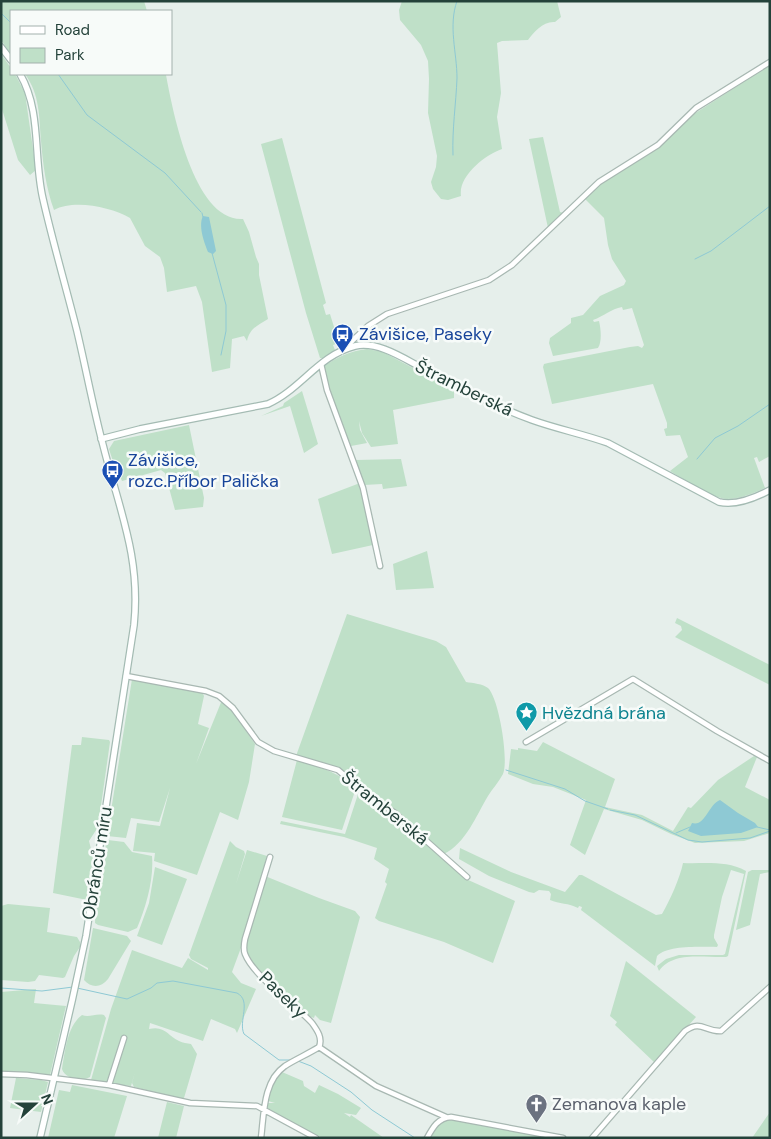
<svg xmlns="http://www.w3.org/2000/svg" width="771" height="1139" viewBox="0 0 771 1139" font-family="'DM Sans',sans-serif">
	<style>
		.green { fill: #bfe0c8 }
		.water { fill: #8ec9d4 }
		.lines { fill: none; stroke-linecap: round; stroke-linejoin: round }
		.stream { stroke: #8ec9d4; stroke-width: 1 }
		.street-casing { stroke: #a8b8b2; stroke-width: 7 }
		.secondary-casing { stroke: #a4bbb3; stroke-width: 8 }
		.street { stroke: #fff; stroke-width: 4.5 }
		.secondary { stroke: #fff; stroke-width: 5.5 }
		.labels { text-anchor: middle; stroke-width: 5; stroke-linejoin: round; paint-order: stroke }
		.transit-label { font-size: 18px; fill: #164399; stroke: #f7fbf9; text-anchor: start }
		.street-label { font-size: 18px; fill: #24423a; stroke: #f7fbf9 }
		.culture-label { font-size: 18px; fill: #0d838f; stroke: #f7fbf9; text-anchor: start }
		.worship-label { font-size: 18px; fill: #5b616d; stroke: #f7fbf9; text-anchor: start }
	</style>
	<rect width="100%" height="100%" fill="#e6efeb"/>
	<path class="green" d="M1 1H144L147 11H11V54L1 40Z
		M402 1H557L561 17 555 22C543 21 534 32 528 40L502 41 497 43 501 93 497 117 502 149C485 155 458 176 461 196L448 200 441 199 433 189 431 182 436 167 437 156 428 113 429 79 428 61 421 45 400 20 399 10Z
		M1 54 11 68V74H15L25 93 36 170 30 175 18 160 1 106Z
		M770 65V456L759 462 757 457 754 458 765 488C754 493 740 499 727 499 714 499 682 478 670 471L688 457 680 435 666 436 664 429 667 428V423L653 384 552 404 543 367 544 364 548 363 630 347 638 346 642 348 644 345 632 308 623 310 622 307C611 309 604 316 593 320L594 322 599 321C601 329 602 342 598 348L553 356 549 343 550 338 571 323V318L583 315 600 296 624 285 626 281 612 259 608 245 604 218 584 198 595 187 656 149 694 114Z
		M25 74 166 75C173 112 194 222 243 219L249 232 256 257 259 264V275L268 319C257 326 250 328 247 341L244 336 232 339 230 368 212 372 202 302 196 286 167 292 164 268 160 257 145 246 130 218C111 207 74 199 54 210 46 188 43 165 41 141 39 116 40 95 25 74Z
		M543 137 560 212 564 213 548 228 529 139Z
		M282 138 326 303 323 305 326 315 330 314 339 343 333 345 335 350 323 358H320L306 313 261 144Z
		M367 349 383 352 454 390V398L393 410 398 444 371 447 362 433 359 421 360 430 367 443 351 446 332 399 323 367C337 357 350 351 367 349Z
		M302 391 318 444 304 453 290 406 261 416 283 406 284 403Z
		M189 425 204 498 203 507 175 510 165 473 161 470 122 481 120 476 118 477 109 449 114 441Z
		M401 459 407 486 383 489 382 484 364 485 356 460Z
		M360 483 373 545 332 554 318 499Z
		M427 551 434 588 396 590 393 564Z
		M347 614 436 641 446 647 466 682C473 683 483 684 488 688 499 698 509 761 503 774 499 782 492 789 488 796 476 816 466 843 444 854L369 794 339 768 296 756Z
		M677 618 770 665V685L675 637 682 630 681 626 675 623Z
		M132 679 202 692 204 696 198 724 209 728 196 764 222 700 233 712 255 744 249 782 238 820 220 812 197 875 154 861 155 853 133 851 137 823 160 826 170 788 159 822 131 818 126 838 107 836Z
		M82 737 109 740 110 742 98 827 89 841 93 857 87 900 53 893 72 745H81Z
		M543 742 615 779 605 807 642 815 673 831 688 807 691 808 718 780 754 756 757 757 745 787 770 800V833L744 841 695 843 671 834 642 820 604 809 585 855 570 845 586 800 553 787 533 784 508 774 511 749 518 750V748L537 751Z
		M297 760C319 767 338 772 356 788L342 830 282 817Z
		M359 791 390 812 414 831 466 879 515 901 493 963 444 942 379 921 375 918 387 884 385 882 389 869 374 859 377 848 344 837 280 824 281 821 345 834Z
		M108 840 124 842 132 852 152 856C154 879 146 907 137 928L128 932 98 925 95 923 96 901 103 877 106 842Z
		M230 841 236 847 244 851 245 854 236 884 247 850 267 856 242 945 232 972 241 983 256 989 237 1033 235 1029 211 1019 203 1041 150 1023 149 1029C165 1025 168 1036 179 1041 183 1043 187 1043 191 1044L197 1054 184 1098 182 1099 134 1087 132 1083 135 1072 131 1086 112 1084 117 1065 109 1083 91 1080 111 1009 132 950 182 968 188 958 208 970V968L191 959 189 955Z
		M460 848 511 872 565 892 579 875H582L656 915 662 914C670 900 680 878 683 863 704 864 726 860 746 871L728 956 726 957C704 958 673 951 659 971L657 966 666 959 679 955H723L725 954 744 874 731 870 722 897 714 935V938L718 945 717 947C701 947 668 945 657 956L655 966 581 910 582 907 579 906 578 908C569 903 559 904 550 900L551 894 549 891 539 890 534 893 529 892 489 876 459 859Z
		M155 867 187 879 162 945 137 936 149 903Z
		M752 870H770V872L760 874 750 925 736 930 748 872Z
		M265 876 319 898 355 911 360 917 331 1023 320 1020 315 1015 314 1018 308 1016C292 1002 248 968 246 947 244 935 261 890 265 876Z
		M8 904 50 908 47 932 77 937 80 942V947L74 956 65 977 63 978 39 975 35 981 28 982 1 980V906Z
		M93 928 127 936 131 941 108 979C101 988 91 988 84 980Z
		M626 961 696 1017 655 1063 615 1025 617 1022 610 1016Z
		M36 989 34 1003 66 1006 50 1075 1 1071V992Z
		M82 1015C89 1018 96 1013 104 1015L106 1018 90 1077C82 1082 65 1079 62 1069 65 1052 67 1026 82 1015Z
		M282 1072 303 1081 304 1086 315 1093 319 1085 338 1094 361 1108 356 1115 344 1113 350 1117 351 1115 384 1138H323L300 1128 266 1107 268 1103H275L268 1101C271 1090 273 1079 282 1072Z
		M16 1078 41 1080 48 1082 41 1112 10 1108Z
		M72 1085 127 1096 114 1138H48L59 1090 70 1092Z
		M167 1102 184 1106 176 1138H158Z
		M770 1112V1138H752Z
		M446 1119H452L554 1138H430L437 1126Z"/>
	<path class="water" d="M203 216 209 217 216 251 213 254 208 252C204 242 198 226 203 216Z
		M720 800 738 813 755 823 758 827 741 833 701 836 688 831 692 823C705 827 708 805 720 800Z"/>
	<g class="lines">
		<path class="stream" d="M1 13 11 23
			M58 74 87 115 165 173 201 212
			M453 155C452 129 456 104 457 78 457 53 448 26 457 1
			M202 213 203 217
			M212 253 226 305V331L221 355
			M695 259 711 251 770 206
			M697 459 715 438 738 426 770 404
			M506 770 565 789 585 801 608 809
			M610 810 635 815 688 840 702 842 750 838 770 831
			M757 827 770 830
			M676 833 690 827
			M1 988 42 991 73 987
			M77 988 127 999 151 988 157 983 173 981 237 993C252 1001 238 1021 244 1034L279 1060H292
			M298 1061 311 1066 351 1092 372 1110 415 1138"/>
		<defs>
			<path id="street" d="M346 348 353 340 368 326 387 314 489 280 512 265 599 182 658 145 696 108 770 62
				M321 364 327 390 363 488 380 566
				M126 676 206 691 219 696 233 708 258 742 274 751 338 770 367 795 395 813 467 877
				M526 742 633 679 717 731 770 761
				M319 1047 376 1086 446 1117
				M1 1074 27 1075 109 1085 190 1103 257 1106 316 1138
				M109 1085 124 1038
				M261 1138C264 1114 263 1081 285 1066 296 1059 308 1054 319 1047 323 1038 317 1030 312 1023 295 1004 254 977 245 954 243 949 244 944 245 939L270 857
				M427 1138C433 1127 438 1118 451 1117L563 1138
				M592 1138 685 1031C701 1019 705 1032 721 1031L770 987"/>
			<path id="secondary" d="M1 47 11 60
				M20 74C42 112 33 157 43 199 53 243 66 287 77 331 86 369 93 407 103 445 119 509 141 557 134 625L86 936 72 1001 40 1138
				M101 439 140 429 268 404C300 390 319 355 355 346 378 341 403 358 422 368 458 387 494 406 532 420 557 429 583 434 608 443L719 502C736 506 755 498 770 490"/>
		</defs>
		<use href="#street" class="street-casing"/>
		<use href="#secondary" class="secondary-casing"/>
		<use href="#street" class="street"/>
		<use href="#secondary" class="secondary"/>
	</g>
	<defs>
		<symbol id="bus-pin" viewBox="-11 -11 22 30"><path d="M0 17L-7.5 6A9.5 9.5 0 1 1 7.5 6Z" fill="#1a4fb4" stroke="#f7fbf9"/><path d="M-5-6H5V4H4V6H2V4H-2V6H-4V4H-5ZM-3.5-4V0h7V-4ZM-3.5 1.2v1.5H-2V1.2ZM2 1.2v1.5H3.5V1.2Z" fill="#fff"/></symbol>
		<symbol id="sight-pin" viewBox="-11 -11 22 30"><path d="M0 17L-7.5 6A9.5 9.5 0 1 1 7.5 6Z" fill="#0f9aa8" stroke="#f7fbf9"/><path d="M0-6L1.8-2.2L6-1.7L2.9 1.2L3.7 5.4L0 3.3L-3.7 5.4L-2.9 1.2L-6-1.7L-1.8-2.2Z" fill="#fff"/></symbol>
		<symbol id="church-pin" viewBox="-11 -11 22 30"><path d="M0 17L-7.5 6A9.5 9.5 0 1 1 7.5 6Z" fill="#6b7280" stroke="#f7fbf9"/><path d="M-1.2-6h2.4v3.5h3.3v2.4h-3.3V6h-2.4V-.1h-3.3v-2.4h3.3Z" fill="#fff"/></symbol>
	</defs>
	<g fill-rule="evenodd">
		<use href="#bus-pin" x="330" y="322" width="25" height="34"/>
		<use href="#bus-pin" x="100" y="458" width="25" height="34"/>
		<use href="#sight-pin" x="514" y="700" width="25" height="34"/>
		<use href="#church-pin" x="524" y="1092" width="25" height="34"/>
	</g>
	<g class="labels">
		<g class="transit-label">
			<text x="359" y="340">Závišice, Paseky</text>
			<text x="128" y="466">Závišice,<tspan x="128" dy="21">rozc.Příbor Palička</tspan></text>
		</g>
		<g class="street-label">
			<text transform="translate(464 388) rotate(26)" y="6">Štramberská</text>
			<text transform="translate(385 808) rotate(39)" y="6">Štramberská</text>
			<text transform="translate(97 863) rotate(-81)" y="6">Obránců míru</text>
			<text transform="translate(283 995) rotate(44)" y="6">Paseky</text>
		</g>
		<g class="culture-label">
			<text x="542" y="719">Hvězdná brána</text>
		</g>
		<g class="worship-label">
			<text x="552" y="1110">Zemanova kaple</text>
		</g>
	</g>
	<rect width="771" height="1139" fill="none" stroke="#24423a" stroke-width="5"/>
	<rect x="10" y="10" width="162" height="65" fill="#f7fbf9" stroke="#a3b1ad"/>
	<rect x="20" y="26" width="25" height="8" fill="#ffffff" stroke="#a3b1ad"/>
	<text x="55" y="35" font-size="15" fill="#24423a">Road</text>
	<rect x="20" y="48" width="25" height="15" fill="#bfe0c8" stroke="#a3b1ad"/>
	<text x="55" y="60" font-size="15" fill="#24423a">Park</text>
	<g transform="translate(35 1104) rotate(69)" stroke="#f7fbf9" stroke-width="4" paint-order="stroke">
	<path d="M0-4L9 19L0 12L-9 19Z" fill="#24423a"/>
	<text y="-8" font-size="14" font-weight="bold" text-anchor="middle" fill="#24423a">N</text>
	</g>
</svg>
